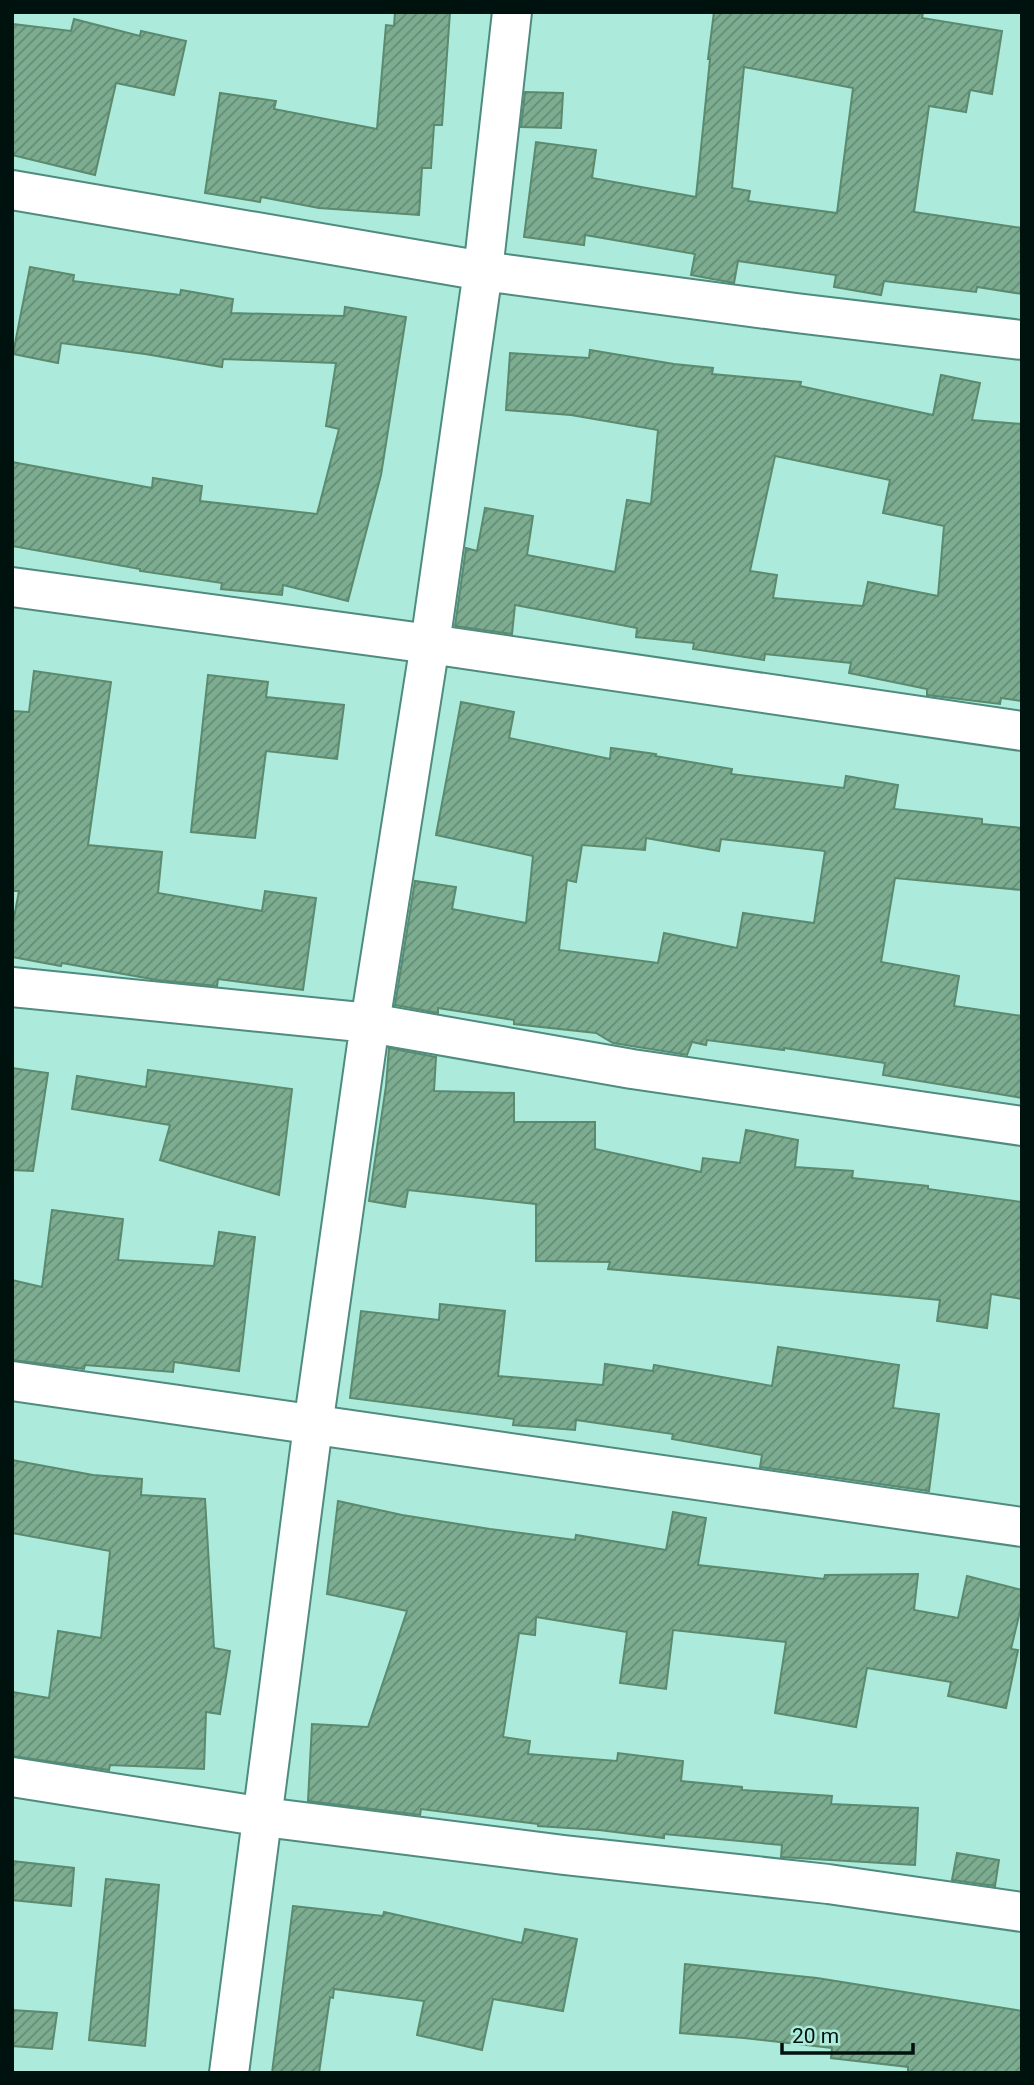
<svg xmlns="http://www.w3.org/2000/svg" width="1034" height="2085" viewBox="0 0 1034 2085" font-family="Roboto,sans-serif">
	<style>
		.building { fill: url(#building-hatch); stroke: #5b8a6f; stroke-width: 2; fill-rule: evenodd }
		.lines { fill: none; stroke-linecap: round; stroke-linejoin: round }
		.street-casing { stroke: #4f8b7e; stroke-width: 42 }
		.street { stroke: #fff; stroke-width: 38 }
	</style>
	<defs>
		<pattern id="building-hatch" width="6" height="6" patternUnits="userSpaceOnUse" patternTransform="scale(1.75)"><rect width="6" height="6" fill="#7dad91"/><path d="M-1 1l2-2M0 6l6-6M5 7l2-2" fill="none" stroke="#648b75"/></pattern>
	</defs>
	<rect width="100%" height="100%" fill="#aceadb"/>
	<path class="building" d="M395 12H450L442 125H434L431 168H422L419 215 319 208 261 197 260 202 205 193 220 93 276 101 274 109 377 129 386 25 394 26Z
		M714 12H923L922 18 1002 31 992 94 970 90 966 112 929 106 914 212 1022 228V294L977 287 976 292 884 281 881 295 834 287 836 275 738 261 734 283 691 275 695 254 585 235 584 245 524 237 536 142 596 150 592 178 696 197 710 59H708ZM744 67 853 88 837 213 748 201 750 191 732 188Z
		M74 19 140 36 141 31 186 41 174 95 116 83 95 175 12 155V24L71 31Z
		M525 92 563 93 561 128 521 127Z
		M30 267 74 275 73 281 180 295 181 290 233 299 231 313 344 316 345 307 406 317 381 475 348 601 283 585 282 595 221 589 222 583 140 571V569L12 546V462L152 488 153 478 202 486 200 501 317 514 339 429 326 426 336 363 223 359 222 367 145 354 61 343 58 363 13 354Z
		M590 350 674 364 713 368 712 374 801 382 800 386 933 415 941 375 980 383 972 420 1022 424V701L1001 698 1000 704 927 695V689L849 673 851 663 765 654 764 660 693 649 694 643 636 637 637 628 515 605 512 634 455 626 466 548 477 551 485 508 533 516 527 555 615 572 627 500 651 504 658 430 571 415 506 410 510 353 589 358ZM775 456 890 480 883 513 944 526 938 596 868 582 863 606 773 598 777 575 750 571Z
		M34 671 111 682 88 845 162 852 158 893 262 911 265 891 316 898 303 990 218 979 217 986 157 980 62 963 61 966 12 957V928L19 891H12V711L29 712Z
		M208 675 268 682 266 697 344 705 337 759 266 751 255 838 191 832Z
		M461 702 514 712 509 738 610 759 611 748 656 754 655 756 732 769 731 774 844 788 846 776 898 785 894 809 982 819V824L1022 828V890L895 878 881 962 959 976 954 1006 1022 1016V1098L883 1075 885 1063 784 1048V1050L707 1040 706 1045 692 1042 687 1055 613 1043 596 1033 514 1024V1020L438 1008V1013L395 1005 415 881 456 887 452 909 526 923 533 856 436 835ZM646 838 719 851 721 839 825 851 814 923 743 913 737 948 664 933 658 963 559 950 567 880 576 882 582 845 645 850Z
		M389 1048 436 1057 434 1091 514 1093V1122H595V1149L701 1172 703 1158 740 1163 746 1130 798 1140 795 1167 853 1171 852 1178 928 1186V1189L1022 1202V1299L991 1294 987 1328 937 1321 940 1300 608 1269 610 1262 536 1261V1204L408 1190 405 1207 369 1201 386 1086Z
		M12 1068 48 1073 33 1171 12 1170Z
		M148 1070 292 1089 279 1195 160 1160 170 1125 72 1109 77 1076 146 1087Z
		M52 1210 123 1219 118 1260 214 1266 219 1232 255 1237 239 1371 174 1362 173 1372 85 1365 84 1369 12 1360V1280L42 1287Z
		M440 1304 505 1311 498 1376 603 1385 605 1364 653 1371 654 1365 772 1386 778 1347 899 1365 893 1408 939 1414 929 1491 760 1467 762 1455 672 1439 673 1434 576 1420 575 1430 513 1425 514 1419 350 1398 361 1311 439 1320Z
		M12 1460 93 1475 142 1479 141 1495 205 1499 214 1648 230 1651 220 1714 206 1712 204 1769 110 1765 109 1770 12 1756V1692L49 1698 58 1631 101 1638 110 1551 12 1533Z
		M338 1501 402 1515 490 1529 575 1540 576 1535 666 1550 673 1512 706 1518 698 1565 824 1579 825 1575 918 1574 914 1610 958 1618 967 1576 1022 1590V1603L1011 1649 1018 1650 1006 1708 948 1696 951 1682 867 1668 856 1727 775 1713 786 1642 673 1630 666 1689 620 1683 627 1632 536 1617 535 1635 519 1633 503 1737 530 1741 528 1754 617 1761 618 1753 683 1761 681 1781 742 1787V1790L832 1796 831 1804 918 1808 915 1865 781 1857 782 1845 664 1834V1838L599 1830 538 1826V1824L421 1809 420 1815 308 1801 312 1724 368 1727 407 1611 327 1594Z
		M957 1853 999 1860 995 1886 952 1880Z
		M12 1861 74 1868 71 1906 12 1900Z
		M106 1879 159 1885 145 2046 89 2040Z
		M293 1906 383 1916 384 1912 522 1943 525 1929 577 1939 563 2011 493 1999 482 2050 417 2035 424 2001 334 1989 333 1998 330 1997 319 2073H272Z
		M685 1964 817 1978 1022 2011V2073H908V2067L831 2058 832 2048 744 2038 680 2033Z
		M12 2010 57 2013 52 2049 12 2046Z"/>
	<g class="lines">
		<defs>
			<path id="street" d="M12 190 483 271 796 313 1022 340
				M12 587 430 644 1022 731
				M12 987 370 1023 632 1069 1022 1126
				M12 1381 1022 1527
				M12 1777 264 1817 564 1855 828 1884 1022 1912
				M229 2073 313 1426 370 1023 430 644 483 271 512 12"/>
		</defs>
		<use href="#street" class="street-casing"/>
		<use href="#street" class="street"/>
	</g>
	<rect width="1034" height="2085" fill="none" stroke="#00120e" stroke-width="28"/>
	<path d="M782 2043v10h131v-10" fill="none" stroke="#00120e" stroke-width="3.5"/>
	<text x="792" y="2043" font-size="21" fill="#00120e" stroke="#aceadb" stroke-width="5" paint-order="stroke">20 m</text>
</svg>
